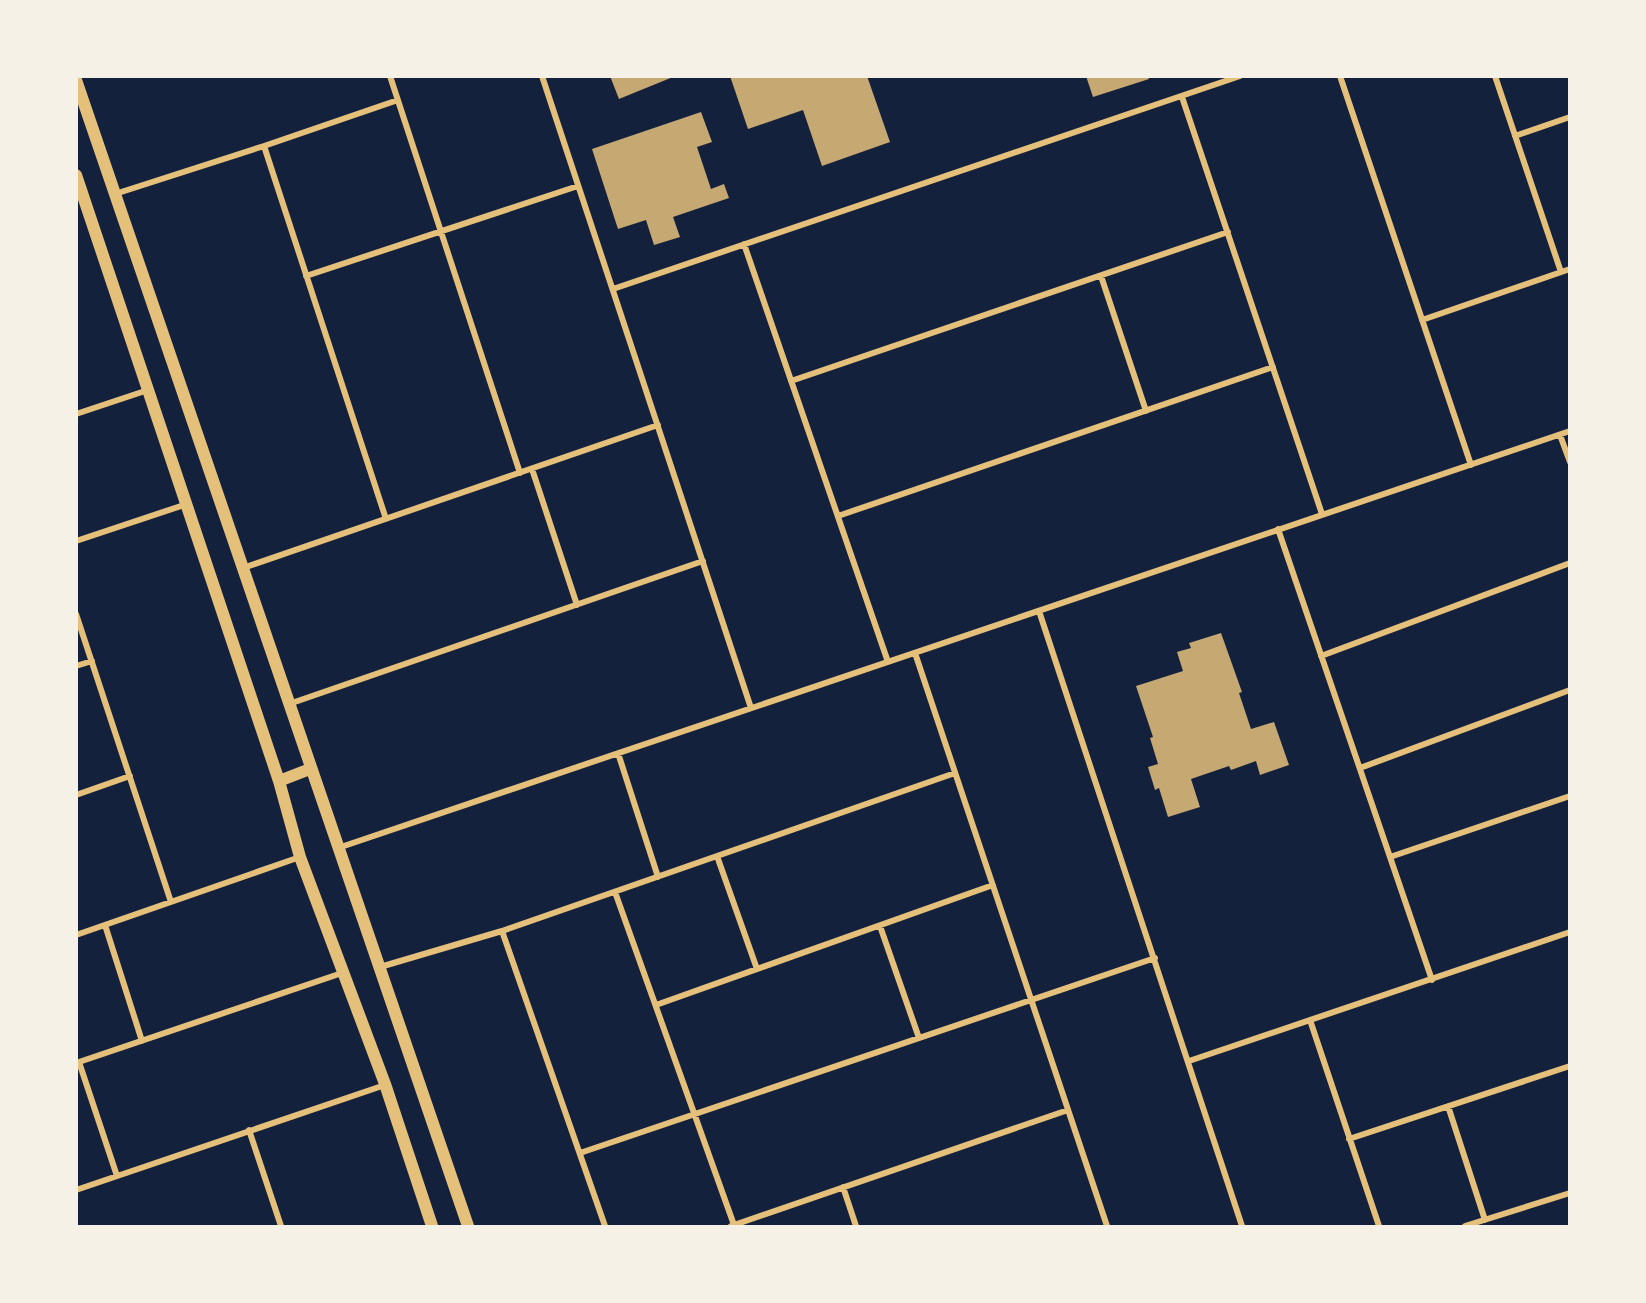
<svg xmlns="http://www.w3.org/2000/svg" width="1646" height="1303" viewBox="0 0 1646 1303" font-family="'Space Grotesk',sans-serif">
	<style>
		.building { fill: #c6a872 }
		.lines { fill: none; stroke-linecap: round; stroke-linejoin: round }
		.minor { stroke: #e5c07b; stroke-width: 6 }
		.secondary { stroke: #e5c07b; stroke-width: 12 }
	</style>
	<rect width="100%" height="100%" fill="#14213d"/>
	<path class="building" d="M610 76H673V77L619 99Z
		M730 76H867L890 142 822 166 803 110 748 129Z
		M1086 76H1148L1149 79 1093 97Z
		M701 112 712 142 697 147 711 189 724 184 729 198 673 217 680 237 654 245 646 220 618 229 592 149Z
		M1221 633 1242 692 1239 693 1251 729 1274 722 1289 765 1260 775 1256 761 1231 770 1229 766 1191 779 1200 807 1168 817 1159 788 1155 790 1148 767 1158 764 1150 738 1153 737 1136 686 1183 671 1177 652 1191 648 1189 643Z"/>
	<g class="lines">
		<path class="minor" d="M390 76 520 473
			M542 76 751 708
			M1340 76 1471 465
			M1495 76 1561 272
			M1182 97 1322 514
			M1515 136 1570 117
			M264 146 386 519
			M115 194 264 146 398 100
			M744 244 888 662
			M306 276 578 186
			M1101 276 1146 411
			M613 289 1240 76
			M1422 320 1570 269
			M791 381 1228 232
			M76 414 148 390
			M1560 435 1570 462
			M532 469 577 605
			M838 516 1273 367
			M1278 529 1432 980
			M76 541 187 504
			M243 568 658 425
			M1039 611 1242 1226
			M76 614 171 902
			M915 653 1107 1226
			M1321 656 1570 563
			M76 666 92 661
			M289 704 703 561
			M618 753 658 877
			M1360 768 1570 690
			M76 795 130 776
			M338 848 1570 431
			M717 856 757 969
			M1390 857 1570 796
			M615 892 734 1225
			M105 925 142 1041
			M880 926 919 1038
			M502 931 605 1226
			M76 935 300 857
			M380 967 502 931 955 773
			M656 1005 993 885
			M1310 1020 1379 1226
			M1189 1061 1570 932
			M79 1062 117 1176
			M76 1063 342 973
			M1448 1106 1485 1220
			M249 1130 281 1226
			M1349 1139 1570 1066
			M580 1153 1155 958
			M843 1187 856 1226
			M76 1190 385 1085
			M731 1226 1068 1110
			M1465 1226 1570 1193"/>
		<path class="secondary" d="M76 80 468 1226
			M76 175 279 781 300 857 385 1084 432 1226
			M279 781 310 769"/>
	</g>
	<rect width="1646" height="1303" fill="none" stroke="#f6f1e7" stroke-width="156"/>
</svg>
